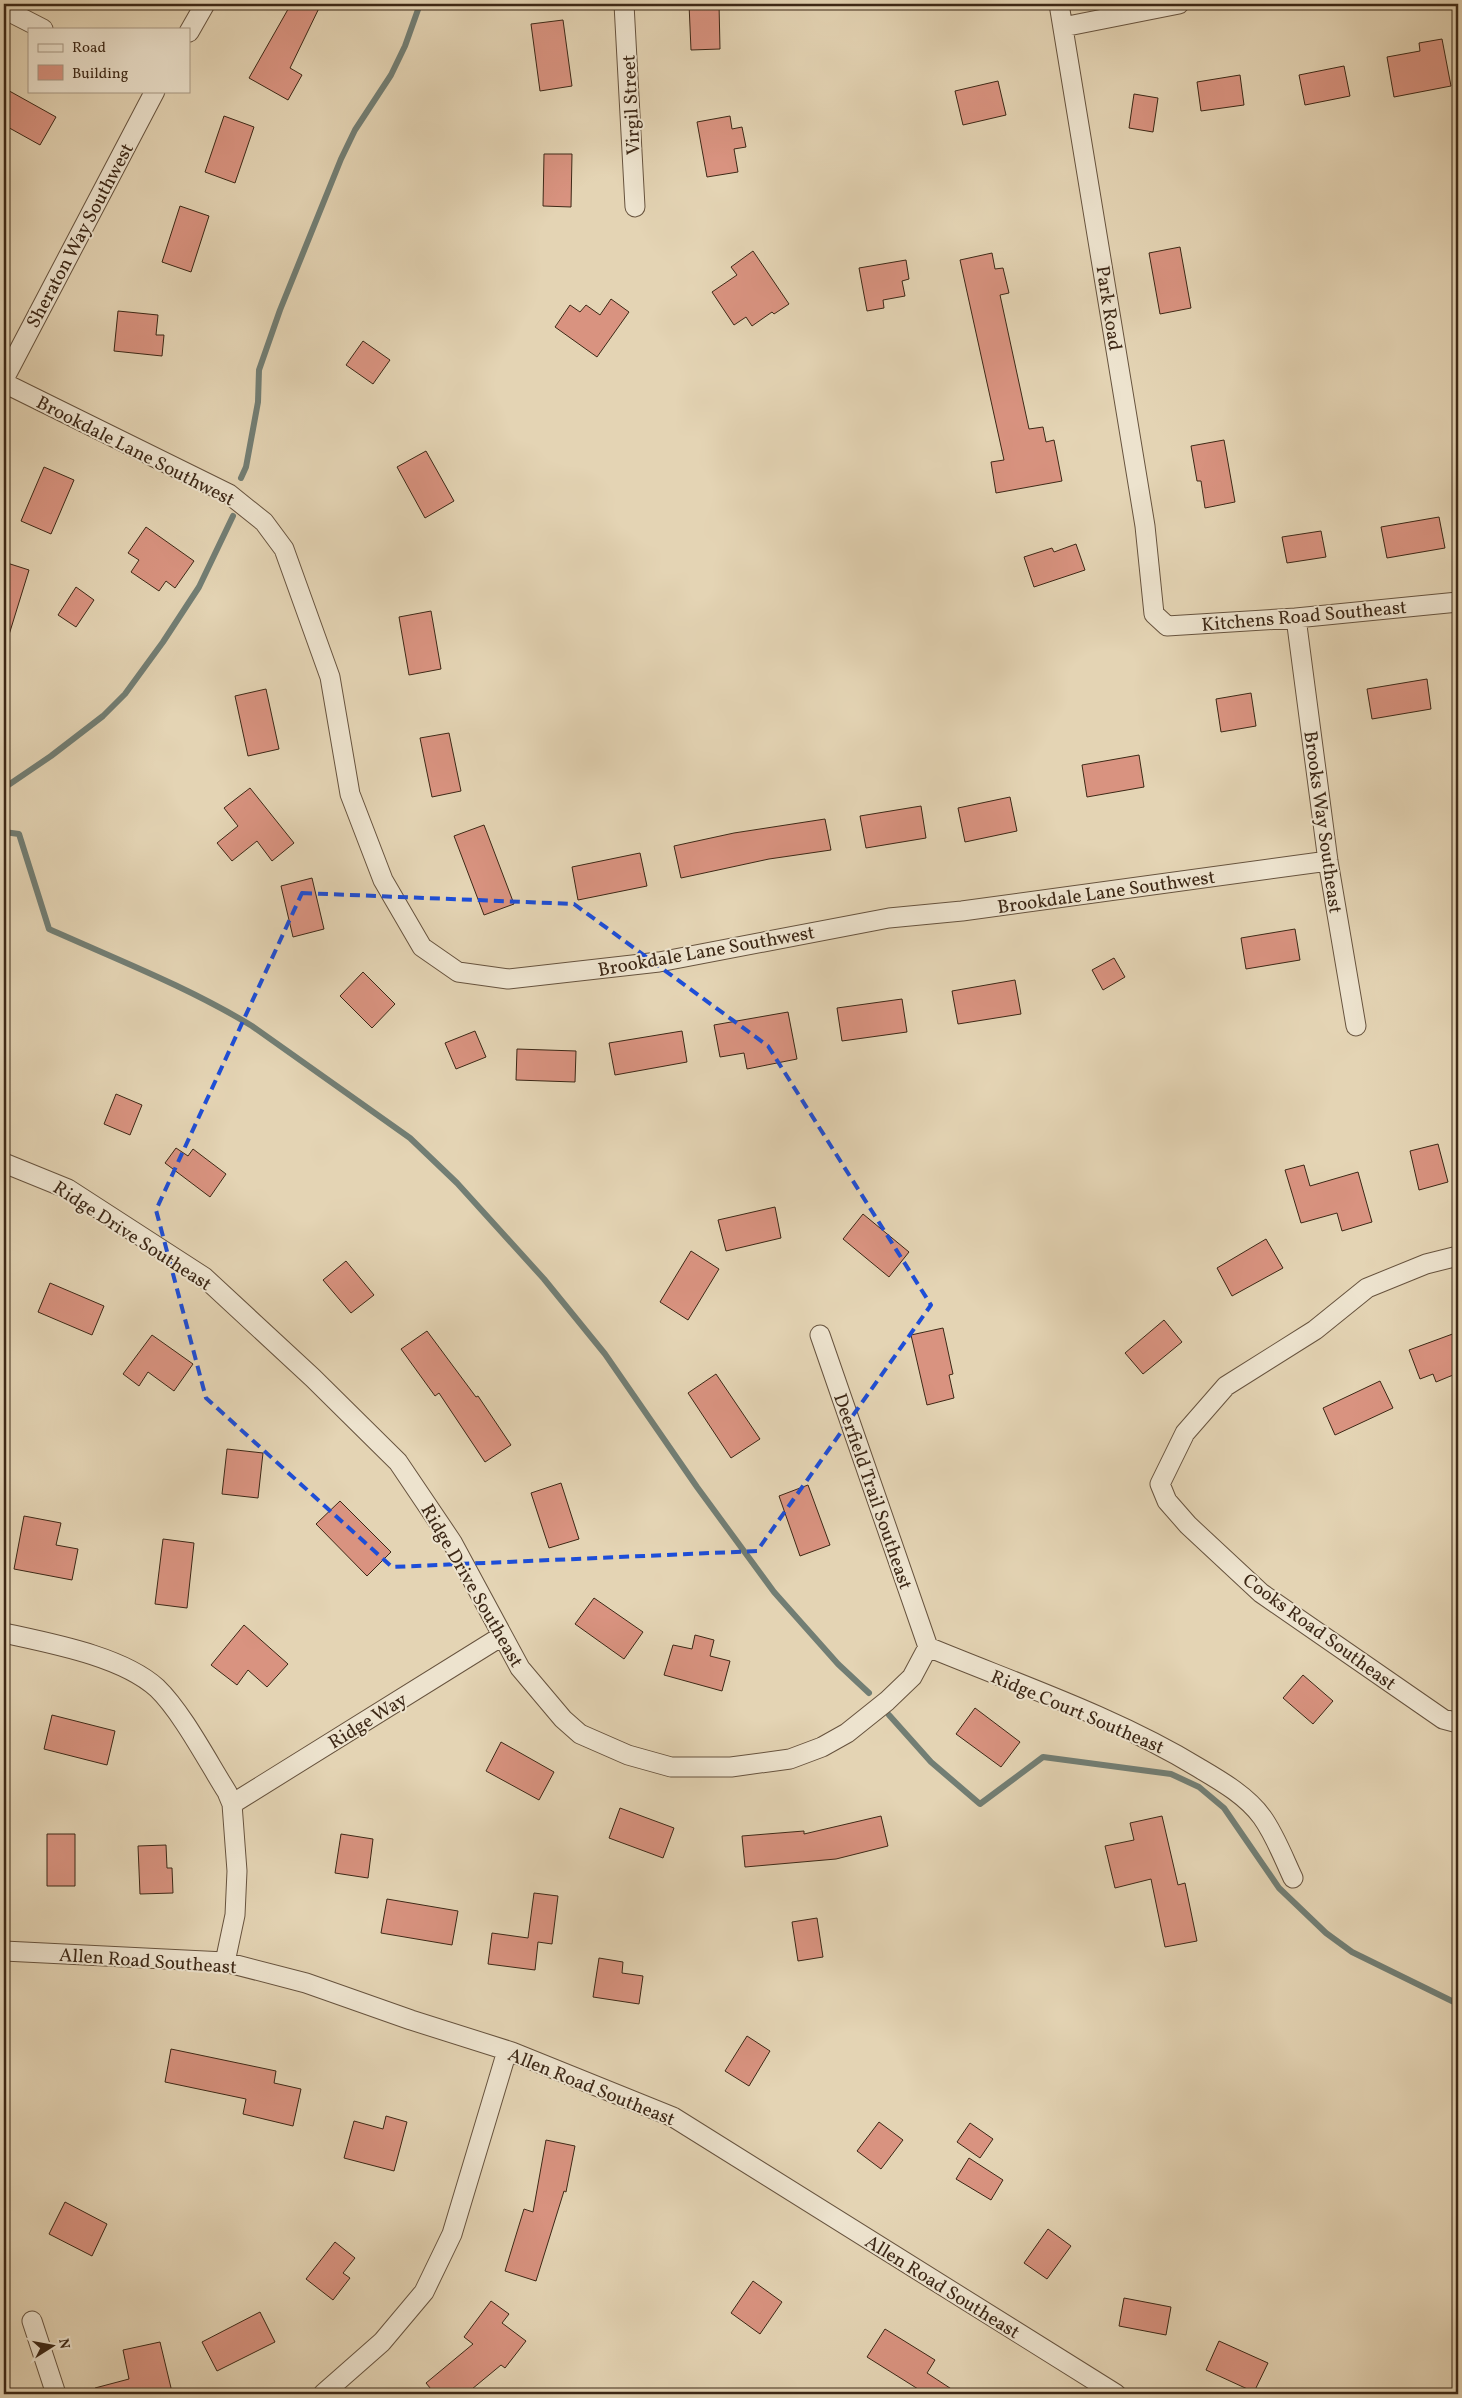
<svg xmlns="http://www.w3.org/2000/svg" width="1462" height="2398" viewBox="0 0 1462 2398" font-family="Vollkorn,serif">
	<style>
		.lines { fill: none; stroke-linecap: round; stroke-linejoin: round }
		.stream { stroke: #727e74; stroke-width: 6 }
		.building { fill: #d99380; stroke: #3d2816 }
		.minor-casing { stroke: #67533e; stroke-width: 21 }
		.minor { stroke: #ede3ce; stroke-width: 19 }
		.marked { fill: none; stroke: #1d4ed8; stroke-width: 4; stroke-dasharray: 10 6; stroke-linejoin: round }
		.labels { text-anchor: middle; stroke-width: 4; stroke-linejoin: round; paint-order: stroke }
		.street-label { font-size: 19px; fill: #3d2816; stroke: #ede3ce }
	</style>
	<rect width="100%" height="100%" fill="#e4d4b4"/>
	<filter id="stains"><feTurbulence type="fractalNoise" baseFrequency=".004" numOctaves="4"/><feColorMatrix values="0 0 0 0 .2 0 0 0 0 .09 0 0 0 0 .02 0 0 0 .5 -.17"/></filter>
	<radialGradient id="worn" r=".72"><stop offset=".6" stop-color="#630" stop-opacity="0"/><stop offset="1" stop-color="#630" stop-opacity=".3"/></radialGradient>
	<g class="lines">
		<path class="stream" d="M241 478 246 467 258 402 259 370 280 310 341 159 355 130 391 75 405 46 420 4
			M4 788 51 756 103 716 125 694 163 642 199 587 233 516
			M4 832 19 834 49 929C118 960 188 987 252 1026L410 1138 457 1183 544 1279 605 1354 697 1487 774 1592 838 1664 869 1693
			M889 1715 931 1762 980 1804 1043 1757 1171 1774 1199 1787 1224 1808 1279 1888 1326 1933 1352 1952 1458 2004"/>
	</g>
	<path class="building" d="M291 4H321L290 68 302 75 288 100 249 78Z
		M689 4H719L720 49 691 50Z
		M563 20 572 86 540 91 531 24Z
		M1442 39 1451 86 1394 97 1387 57 1420 51 1419 43Z
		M1344 66 1350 96 1305 105 1299 75Z
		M1240 75 1244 105 1201 111 1197 82Z
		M998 81 1006 115 963 125 955 91Z
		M4 88 56 117 40 145 4 125Z
		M1134 94 1158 98 1153 132 1129 128Z
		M224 116 254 127 235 183 205 172Z
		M730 116 732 129 742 127 746 147 734 149 738 172 707 177 697 122Z
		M544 154H572L571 207 543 206Z
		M180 206 209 216 191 272 162 262Z
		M1180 247 1191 308 1160 314 1149 253Z
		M753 251 789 304 774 314 772 312 752 326 746 317 734 325 712 292 737 275 731 267Z
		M992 253 995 269 1003 268 1009 293 1000 295 1029 429 1043 427 1046 442 1054 440 1062 481 996 493 991 462 1004 460 960 260Z
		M906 260 909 279 902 281 905 296 883 300 884 308 867 311 859 268Z
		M611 299 629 312 597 357 555 327 570 305 580 312 586 305 600 315Z
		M118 311 158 315 156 335H164L162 356 114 351Z
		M363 341 390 360 373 384 346 365Z
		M1224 440 1235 502 1205 508 1201 481H1197L1191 446Z
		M426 451 454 501 425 518 397 467Z
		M44 467 74 480 51 534 21 521Z
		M1439 517 1445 548 1387 558 1381 527Z
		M146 527 194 561 175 588 166 581 159 591 131 572 139 560 128 553Z
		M1321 531 1326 557 1287 563 1282 537Z
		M1076 544 1085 570 1034 587 1024 557 1052 548 1054 552Z
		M4 562 29 570 8 638 4 637Z
		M76 587 94 600 76 627 58 615Z
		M431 611 441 669 409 675 399 617Z
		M1427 679 1431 709 1372 719 1367 689Z
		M266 689 279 749 248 756 235 696Z
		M1251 693 1256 726 1221 732 1216 699Z
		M449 733 461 791 432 797 420 738Z
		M1139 755 1144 787 1087 797 1082 765Z
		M250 788 294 843 272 861 257 841 232 861 217 843 238 826 224 808Z
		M1010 797 1017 831 965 842 958 808Z
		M921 806 926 838 866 848 860 816Z
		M825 819 831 850 769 859 681 878 674 846 734 833Z
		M484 825 514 904 484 915 454 836Z
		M640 853 647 886 578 900 572 867Z
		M312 878 324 929 293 937 281 886Z
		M1295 929 1300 960 1246 969 1241 938Z
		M1114 958 1125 977 1103 990 1092 970Z
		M363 972 395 1004 372 1028 340 996Z
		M1015 980 1021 1014 958 1024 952 991Z
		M902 999 907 1032 842 1041 837 1008Z
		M788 1012 797 1059 747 1069 744 1053 720 1057 714 1025Z
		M475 1031 486 1057 456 1069 445 1043Z
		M682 1031 687 1062 615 1075 609 1043Z
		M517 1049 576 1051 575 1082 516 1080Z
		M116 1094 142 1105 130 1135 104 1124Z
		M1438 1144 1448 1182 1419 1190 1410 1151Z
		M176 1148 188 1156 193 1149 226 1174 210 1197 165 1163Z
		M1304 1165 1310 1186 1358 1172 1372 1222 1342 1231 1337 1213 1301 1223 1285 1170Z
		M775 1207 781 1238 726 1251 718 1220Z
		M863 1214 909 1252 889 1277 843 1239Z
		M1266 1239 1283 1268 1232 1296 1217 1268Z
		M691 1251 719 1269 688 1320 660 1302Z
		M346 1261 374 1295 351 1313 323 1280Z
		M50 1283 104 1306 92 1335 38 1312Z
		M1164 1320 1182 1342 1143 1374 1125 1353Z
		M943 1328 953 1374 949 1375 954 1398 927 1405 911 1335Z
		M427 1331 476 1397 478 1396 511 1445 485 1462 439 1393 435 1396 401 1349Z
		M1458 1332V1373L1436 1382 1433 1374 1420 1379 1409 1350Z
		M152 1335 193 1364 174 1391 148 1372 139 1386 123 1374Z
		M716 1374 760 1439 731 1458 688 1393Z
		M1380 1381 1393 1408 1335 1435 1323 1408Z
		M227 1449 263 1453 258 1498 222 1494Z
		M561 1483 579 1539 549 1548 531 1493Z
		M808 1485 830 1545 800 1556 779 1496Z
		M340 1501 391 1552 367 1576 316 1524Z
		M24 1516 61 1523 56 1545 78 1549 72 1580 14 1569Z
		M163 1539 194 1543 187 1608 155 1604Z
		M594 1598 643 1632 624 1659 575 1624Z
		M244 1625 288 1664 267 1687 248 1670 237 1685 211 1665Z
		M695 1635 714 1640 710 1656 730 1661 722 1691 664 1675 673 1645 692 1649Z
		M1303 1675 1333 1701 1313 1724 1283 1698Z
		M975 1708 1020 1742 1001 1767 956 1734Z
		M52 1715 115 1731 107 1765 44 1749Z
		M501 1742 554 1772 539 1800 486 1771Z
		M620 1808 674 1828 663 1858 609 1838Z
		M881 1816 888 1846 836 1859 745 1867 742 1836 804 1831V1834Z
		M1162 1816 1178 1885 1185 1883 1197 1941 1165 1947 1151 1879 1115 1888 1105 1846 1134 1840 1130 1823Z
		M47 1834H75V1886H47Z
		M341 1834 373 1839 368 1878 335 1873Z
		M166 1845 167 1868H172L173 1893 140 1894 138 1846Z
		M534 1893 558 1896 552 1944 538 1942 535 1970 488 1964 492 1933 528 1938Z
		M387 1899 458 1911 452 1945 381 1933Z
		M817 1918 823 1957 798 1961 792 1922Z
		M599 1958 623 1962 622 1973 643 1976 639 2004 593 1997Z
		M747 2036 770 2051 749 2086 725 2071Z
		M171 2049 276 2071 274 2083 301 2089 293 2126 243 2114 246 2099 165 2082Z
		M386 2116 407 2122 394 2171 344 2158 354 2121 383 2129Z
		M879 2122 903 2140 881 2169 857 2151Z
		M970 2123 993 2139 980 2158 957 2142Z
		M546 2140 575 2146 566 2192 564 2191 536 2281 505 2271 524 2209 533 2212Z
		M969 2158 1003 2180 991 2200 956 2179Z
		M65 2202 107 2224 92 2256 49 2234Z
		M1048 2229 1071 2246 1047 2279 1024 2263Z
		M335 2242 355 2258 343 2273 350 2278 333 2300 306 2279Z
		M753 2281 782 2302 760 2334 731 2313Z
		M1124 2298 1171 2307 1166 2335 1119 2326Z
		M491 2301 509 2314 502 2323 526 2341 505 2368 501 2365 466 2394H435L426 2383 473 2344 464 2337Z
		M260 2312 275 2342 217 2371 202 2342Z
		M885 2329 935 2360 927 2373 959 2394H926L867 2357Z
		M1219 2341 1268 2363 1254 2392 1206 2370Z
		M160 2342 172 2392 163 2394H96L95 2388 129 2379 123 2350Z"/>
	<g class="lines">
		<defs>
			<path id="minor" d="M624 4 635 207
				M1059 4 1145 526 1154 614 1167 626 1296 618 1458 602
				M4 9 43 29
				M1063 27 1179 4
				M189 32 205 4
				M4 379 155 91
				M4 383 229 494 264 522 284 549 330 677 350 794 383 880 422 947 458 972 508 979 659 962 889 918 962 911 1328 861
				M1296 618 1328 861 1356 1026
				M4 1163 68 1189 204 1277 313 1378 398 1462 452 1542 520 1668 563 1719 580 1734 628 1755 671 1767H731L790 1759 822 1747 847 1733 887 1701 912 1677 928 1647
				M1458 1256 1426 1264 1367 1288 1315 1330 1226 1386 1185 1433 1160 1484 1167 1501 1188 1525 1261 1593 1443 1719 1458 1723
				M820 1335 928 1647
				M4 1633C49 1643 122 1656 157 1688 182 1712 208 1762 227 1792L232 1804 237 1871 235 1915 225 1962
				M928 1647C1020 1685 1115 1717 1199 1768 1221 1781 1247 1796 1262 1817 1275 1835 1284 1859 1293 1878
				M232 1804 502 1636
				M4 1951 225 1962 306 1983 411 2020 512 2052 673 2117 1116 2394
				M32 2321 56 2394
				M323 2394 382 2342 424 2292 452 2234 507 2051"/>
		</defs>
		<use href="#minor" class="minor-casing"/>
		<use href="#minor" class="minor"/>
	</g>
	<path class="marked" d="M302 893 574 904 768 1046 931 1305 757 1551 392 1567 206 1398 156 1210Z"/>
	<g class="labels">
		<g class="street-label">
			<text transform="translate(630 105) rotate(-93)" y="7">Virgil Street</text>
			<text transform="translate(79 235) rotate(-62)" y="7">Sheraton Way Southwest</text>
			<text transform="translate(1110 308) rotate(81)" y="7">Park Road</text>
			<text transform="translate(136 450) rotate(27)" y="7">Brookdale Lane Southwest</text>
			<text transform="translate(1304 615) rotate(-5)" y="7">Kitchens Road Southeast</text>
			<text transform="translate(1324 822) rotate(82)" y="7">Brooks Way Southeast</text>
			<text transform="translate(1106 891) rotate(-8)" y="7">Brookdale Lane Southwest</text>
			<text transform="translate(706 950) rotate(-10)" y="7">Brookdale Lane Southwest</text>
			<text transform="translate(133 1235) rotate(33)" y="7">Ridge Drive Southeast</text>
			<text transform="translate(874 1491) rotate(71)" y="7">Deerfield Trail Southeast</text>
			<text transform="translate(473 1585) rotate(60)" y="7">Ridge Drive Southeast</text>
			<text transform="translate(1320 1631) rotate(36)" y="7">Cooks Road Southeast</text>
			<text transform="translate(1078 1711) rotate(23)" y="7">Ridge Court Southeast</text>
			<text transform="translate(367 1720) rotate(-32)" y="7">Ridge Way</text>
			<text transform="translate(148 1960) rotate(4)" y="7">Allen Road Southeast</text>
			<text transform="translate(592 2086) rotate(22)" y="7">Allen Road Southeast</text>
			<text transform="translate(943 2286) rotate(32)" y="7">Allen Road Southeast</text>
		</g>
	</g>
	<rect width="1462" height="2398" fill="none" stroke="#e4d4b4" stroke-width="20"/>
	<rect x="5" y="5" width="1452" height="2388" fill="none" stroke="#3d2816" stroke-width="2.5"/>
	<rect x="10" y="10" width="1442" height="2378" fill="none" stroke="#3d2816"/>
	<rect x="28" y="28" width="162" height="65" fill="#ede3ce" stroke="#a79884"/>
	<rect x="38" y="44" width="25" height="8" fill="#ede3ce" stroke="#a79884"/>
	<text x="72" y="52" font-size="15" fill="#3d2816">Road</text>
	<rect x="38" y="65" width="25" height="15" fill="#d99380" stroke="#a79884"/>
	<text x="72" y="78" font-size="15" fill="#3d2816">Building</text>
	<g transform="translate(52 2346) rotate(79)" stroke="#ede3ce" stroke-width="4" paint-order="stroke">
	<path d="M0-4L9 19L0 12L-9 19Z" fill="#3d2816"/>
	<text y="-8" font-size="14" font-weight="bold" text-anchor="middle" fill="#3d2816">N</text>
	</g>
	<rect width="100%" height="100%" filter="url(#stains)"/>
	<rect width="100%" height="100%" fill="url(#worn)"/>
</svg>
